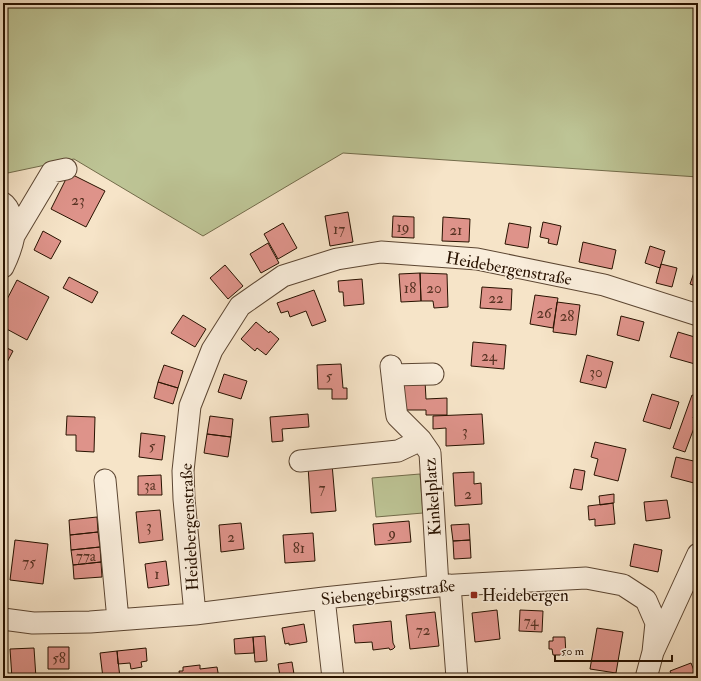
<svg xmlns="http://www.w3.org/2000/svg" width="701" height="681" viewBox="0 0 701 681" font-family="'IM FELL Double Pica',serif">
	<style>
		.green { fill: #bdc495; stroke: #726b4a }
		.building { fill: #de938a; stroke: #281200 }
		.lines { fill: none; stroke-linecap: round; stroke-linejoin: round }
		.minor-casing { stroke: #5c4632; stroke-width: 23 }
		.minor { stroke: #f9eddb; stroke-width: 21 }
		.poi-dot { fill: #8f2418; stroke: #f9eddb; stroke-width: 1.5 }
		.labels { text-anchor: middle; stroke-width: 3; stroke-linejoin: round; paint-order: stroke }
		.number-label { font-size: 15px; fill: #563222 }
		.street-label { font-size: 17px; fill: #281200; stroke: #f9eddb }
		.poi-label { font-size: 17px; fill: #281200; stroke: #f9eddb; text-anchor: start }
	</style>
	<rect width="100%" height="100%" fill="#f6e4c8"/>
	<filter id="stains"><feTurbulence type="fractalNoise" baseFrequency=".005" numOctaves="4"/><feColorMatrix values="0 0 0 0 .2 0 0 0 0 .09 0 0 0 0 .02 0 0 0 .5 -.17"/></filter>
	<radialGradient id="worn" r=".72"><stop offset=".6" stop-color="#630" stop-opacity="0"/><stop offset="1" stop-color="#630" stop-opacity=".3"/></radialGradient>
	<path class="green" d="M3 3H698V177L343 153 203 236 74 159 3 174Z
		M420 474 423 513 376 517 372 478Z"/>
	<path class="building" d="M69 173 105 191 86 227 51 209Z
		M348 212 353 242 330 246 325 216Z
		M393 216 414 217V238L392 237Z
		M443 217 470 219 469 242 442 241Z
		M543 222 561 226 557 245 548 243 549 239 540 237Z
		M283 223 297 248 278 259 264 234Z
		M509 223 531 227 528 248 505 244Z
		M43 231 61 241 51 259 34 250Z
		M583 242 616 250 612 269 579 262Z
		M268 243 279 263 261 273 250 254Z
		M650 246 665 251 660 268 645 263Z
		M698 261V287L690 284Z
		M661 264 677 268 672 287 656 283Z
		M225 265 243 286 228 299 210 278Z
		M420 273 421 301 401 302 399 274Z
		M420 273 447 274 448 307 434 308 433 301H421Z
		M69 277 98 292 92 303 63 288Z
		M362 279 364 304 344 306 343 292H339L338 281Z
		M17 280 49 297 27 340 3 327V307Z
		M482 287 512 289 511 310 480 308Z
		M314 290 326 321 312 326 306 311 290 317 288 311 281 313 277 303Z
		M535 295 558 298 553 328 530 324Z
		M557 302 580 305 576 335 553 332Z
		M183 315 206 329 195 347 171 333Z
		M621 316 644 322 639 341 617 335Z
		M256 322 269 333 270 331 279 339 266 355 257 348 255 351 241 339Z
		M678 332 698 338V354L695 364 670 357Z
		M473 342 506 345 504 369 471 366Z
		M3 346 13 351 3 370Z
		M587 355 613 362 606 388 580 382Z
		M341 364 343 388H347V399H332V389H318L317 365Z
		M164 365 183 371 178 388 158 382Z
		M224 374 247 381 241 399 218 392Z
		M425 381 426 399 447 398V415H426V410H401L399 382Z
		M158 382 178 388 173 404 154 398Z
		M652 394 679 402 670 429 643 421Z
		M692 395 698 397V404L693 418 697 420 685 452 673 448Z
		M308 414 309 427 282 429 283 441 272 442 270 417Z
		M482 414 484 444 446 446V428L433 429V416Z
		M67 416 95 417 94 452 76 451V435H66Z
		M210 416 233 419 231 437 207 434Z
		M141 433 165 436 162 460 139 457Z
		M207 434 231 437 228 457 204 453Z
		M595 442 626 449 618 481 594 475 598 459 591 457Z
		M676 457 698 462 694 483 671 477Z
		M332 464 336 511 311 513 308 466Z
		M574 469 585 471 582 490 570 488Z
		M474 472V484L481 483 482 504 455 506 453 473Z
		M161 475 162 495H138V476Z
		M614 494V503L600 505 599 496Z
		M667 500 670 518 646 521 644 502Z
		M613 503 615 524 595 526V519L589 520 588 506Z
		M160 510 163 540 139 543 136 512Z
		M97 517 98 532 70 535 69 520Z
		M409 521 411 542 375 545 373 524Z
		M241 523 244 549 221 552 219 525Z
		M469 524 470 540 453 541 451 525Z
		M98 532 100 547 71 550 70 535Z
		M313 533 315 561 285 563 283 535Z
		M15 540 48 544 43 584 10 580Z
		M470 540 471 558 454 559 453 541Z
		M634 544 662 550 658 572 630 566Z
		M100 547 101 562 73 565 71 550Z
		M166 561 169 585 148 588 145 564Z
		M101 562 102 577 74 579 73 565Z
		M497 610 500 639 475 642 472 613Z
		M520 610 543 611 542 632 519 631Z
		M435 612 439 646 410 649 406 615Z
		M391 621 393 643 395 647 393 649 390 650 389 648 373 650 372 642 355 643 353 625Z
		M304 624 307 642 289 645V643L285 644 282 628Z
		M597 628 623 632 616 673 590 669Z
		M265 636 267 661 255 662 253 637Z
		M253 637 254 653 235 654 234 639Z
		M553 637H565L566 655H553L552 649H549V641H553Z
		M48 647H69V669H48Z
		M34 648 36 678H12L10 649Z
		M146 648 147 661 141 662 142 667 131 669 130 663 118 664 117 651Z
		M117 651 120 678H103L100 653Z
		M292 662 294 674 280 676 278 664Z
		M691 663 697 678H673L670 671Z
		M200 665V669L217 667 219 678H180L179 671H183V667Z"/>
	<g class="lines">
		<defs>
			<path id="minor" d="M3 203C10 207 16 228 14 236 12 246 8 257 3 267
				M15 234 52 172 66 169
				M391 366 396 410 397 416 421 440 430 453 438 586
				M392 375 433 374
				M300 461 398 451 421 440
				M105 480 118 620
				M450 585 457 678
				M324 598 333 678
				M195 614 184 499 183 471 190 406 212 350 240 306 283 276 337 259 381 252 477 259 604 285 698 315
				M3 619 33 623 90 622 195 614 324 598 438 586 586 578 623 585 646 600 656 623 653 652
				M646 678 653 652 698 554"/>
		</defs>
		<use href="#minor" class="minor-casing"/>
		<use href="#minor" class="minor"/>
	</g>
	<rect class="poi-dot" x="470" y="591" width="8" height="8" rx="2"/>
	<g class="labels">
		<g class="number-label">
			<text x="78" y="205">23</text>
			<text x="403" y="232">19</text>
			<text x="339" y="234">17</text>
			<text x="456" y="235">21</text>
			<text x="410" y="293">18</text>
			<text x="434" y="293">20</text>
			<text x="496" y="303">22</text>
			<text x="544" y="318">26</text>
			<text x="567" y="321">28</text>
			<text x="489" y="361">24</text>
			<text x="596" y="377">30</text>
			<text x="329" y="381">5</text>
			<text x="465" y="436">3</text>
			<text x="152" y="451">5</text>
			<text x="150" y="490">3a</text>
			<text x="322" y="493">7</text>
			<text x="468" y="499">2</text>
			<text x="149" y="531">3</text>
			<text x="392" y="538">9</text>
			<text x="231" y="542">2</text>
			<text x="299" y="553">81</text>
			<text x="86" y="561">77a</text>
			<text x="29" y="567">75</text>
			<text x="157" y="579">1</text>
			<text x="531" y="626">74</text>
			<text x="423" y="635">72</text>
			<text x="59" y="663">58</text>
		</g>
		<g class="street-label">
			<text transform="translate(509 268) rotate(10)" y="6">Heidebergenstraße</text>
			<text transform="translate(432 497) rotate(-94)" y="6">Kinkelplatz</text>
			<text transform="translate(189 527) rotate(-93)" y="6">Heidebergenstraße</text>
			<text transform="translate(388 592) rotate(-6)" y="6">Siebengebirgsstraße</text>
		</g>
		<g class="poi-label">
			<text x="482" y="601">Heidebergen</text>
		</g>
	</g>
	<rect width="701" height="681" fill="none" stroke="#f6e4c8" stroke-width="16"/>
	<rect x="4" y="4" width="693" height="673" fill="none" stroke="#281200" stroke-width="2"/>
	<rect x="8" y="8" width="685" height="665" fill="none" stroke="#281200"/>
	<path d="M555 655v6h117v-6" fill="none" stroke="#281200" stroke-width="2"/>
	<text x="561" y="655" font-size="12" fill="#281200" stroke="#f9eddb" stroke-width="3" paint-order="stroke">50 m</text>
	<rect width="100%" height="100%" filter="url(#stains)"/>
	<rect width="100%" height="100%" fill="url(#worn)"/>
</svg>
